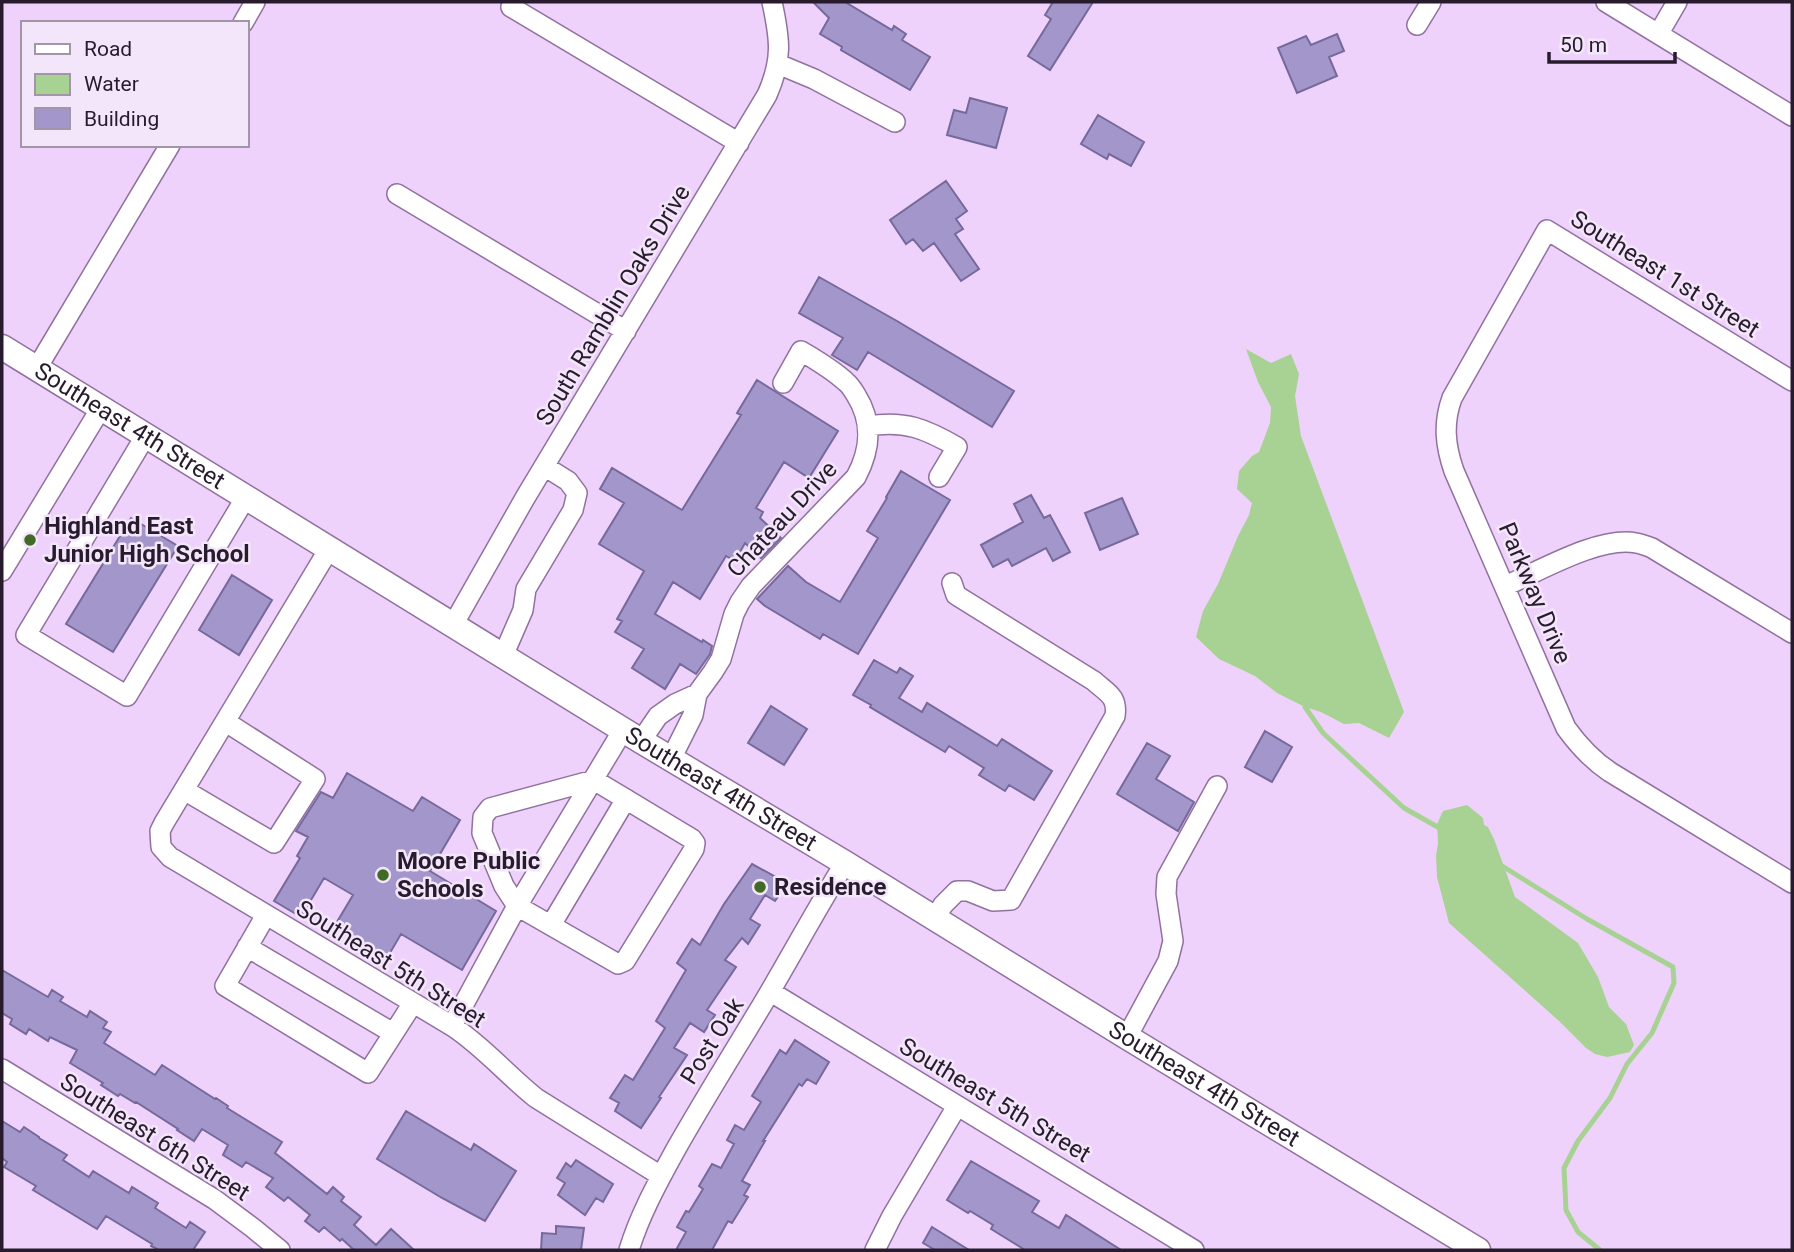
<svg xmlns="http://www.w3.org/2000/svg" width="1794" height="1252" viewBox="0 0 1794 1252" font-family="Roboto,sans-serif">
	<style>
		.water { fill: #a8d293 }
		.lines { fill: none; stroke-linecap: round; stroke-linejoin: round }
		.stream { stroke: #a8d293; stroke-width: 5 }
		.building { fill: #a296cb; stroke: #76699b; stroke-width: 2 }
		.minor-casing { stroke: #91719f; stroke-width: 22 }
		.major-casing { stroke: #91719f; stroke-width: 27 }
		.minor { stroke: #fff; stroke-width: 19 }
		.major { stroke: #fff; stroke-width: 24 }
		.poi-dot { fill: #406a26; stroke: #f4e6fa; stroke-width: 2.5 }
		.labels { text-anchor: middle; stroke-width: 5; stroke-linejoin: round; paint-order: stroke }
		.street-label { font-size: 24px; fill: #281b2d; stroke: #f4e6fa }
		.poi-label { font-size: 24px; font-weight: bold; fill: #281b2d; stroke: #f4e6fa; text-anchor: start }
	</style>
	<rect width="100%" height="100%" fill="#eed2fb"/>
	<path class="water" d="M1246 349 1271 363 1291 354 1299 374 1295 396 1301 436 1404 712 1389 738 1359 723 1344 724 1321 712 1305 707 1277 693 1255 676 1219 659 1196 637 1203 611 1218 584 1238 536 1249 515 1252 503 1237 489 1239 471 1252 456 1259 452 1270 423 1271 407 1258 382Z
		M1467 805 1483 818 1484 825 1488 827 1494 839 1515 897 1578 943 1598 977 1609 1007 1626 1024 1634 1045 1630 1052 1607 1057 1595 1054 1586 1048 1559 1021 1449 923 1437 877 1436 856 1438 843 1437 824 1443 811Z"/>
	<g class="lines">
		<path class="stream" d="M1305 707 1323 733 1404 808 1443 830
			M1499 864 1587 919 1673 967 1674 983 1652 1033 1627 1064 1610 1098 1578 1141 1564 1168 1566 1210 1578 1232 1600 1250"/>
	</g>
	<path class="building" d="M813 2H845L892 30 894 26 906 34 902 40 930 57 910 90 841 50 842 47 820 34 829 18Z
		M1053 2H1093L1050 70 1028 56 1051 19 1045 15Z
		M1337 34 1344 51 1329 57 1337 76 1297 93 1278 48 1306 36 1311 45Z
		M970 98 1007 108 996 148 947 135 954 110 966 113Z
		M1098 115 1144 142 1131 166 1109 154 1107 159 1081 144Z
		M946 181 967 211 956 219 963 229 955 234 979 269 961 281 934 243 923 251 913 239 906 244 890 220Z
		M819 277 897 321 1014 391 992 427 868 352 857 370 832 355 843 338 799 313Z
		M757 380 838 431 809 478 784 462 756 508 763 512 760 518 781 538 761 558 745 543 735 561 726 556 700 599 673 582 655 614 702 642 703 640 712 646 710 654 696 674 680 664 665 689 632 668 644 649 615 632 622 621 617 619 644 571 599 544 624 503 600 489 612 468 682 510 741 415 737 413Z
		M901 471 950 500 858 654 823 634 820 639 765 606 757 599 788 566 806 582 840 602 878 538 867 531 887 498 886 497Z
		M1031 495 1044 518 1050 515 1070 552 1053 561 1046 548 1012 566 1008 559 993 567 981 545 1023 522 1014 504Z
		M1122 498 1138 534 1100 550 1085 513Z
		M131 518 178 546 113 652 66 624Z
		M232 575 272 600 239 655 199 630Z
		M874 660 897 673 900 668 913 676 899 698 922 712 927 703 997 746 1002 739 1052 771 1034 800 1009 785 1005 791 979 775 984 768 949 746 945 752 870 707 871 705 853 695Z
		M771 706 807 729 784 765 748 743Z
		M1265 731 1292 747 1272 782 1245 767Z
		M1147 743 1170 756 1156 779 1194 802 1178 831 1117 794Z
		M347 773 413 811 422 797 460 820 430 871 496 911 462 970 401 934 387 958 334 927 353 895 324 878 301 917 274 901 300 858 297 856 308 837 296 831 321 792 333 798Z
		M752 864 787 883 775 901 765 895 750 919 760 925 748 944 742 938 725 960 736 967 707 1010 715 1015 704 1032 690 1023 674 1048 687 1055 659 1097 661 1098 641 1128 615 1111 619 1103 610 1098 625 1075 633 1080 665 1028 656 1021 686 970 677 963 692 939 700 945 724 904Z
		M2 970 48 997 52 990 63 997 60 1001 87 1017 90 1011 107 1022 103 1028 111 1032 104 1043 155 1075 162 1065 215 1099 216 1098 228 1106 227 1108 282 1142 275 1153 327 1194 333 1187 344 1197 341 1201 361 1217 354 1225 376 1245 391 1229 414 1250H354L342 1239 340 1241 324 1227 319 1232 305 1221 310 1215 288 1197 284 1201 266 1187 273 1178 246 1162 242 1167 223 1155 228 1145 202 1129 194 1141 177 1130 178 1129 136 1102 135 1103 120 1094 118 1096 101 1085 103 1083 70 1063 77 1050 50 1037 48 1041 29 1029 26 1034 10 1024 12 1019 2 1013Z
		M795 1040 829 1062 816 1084 807 1079 802 1086 799 1084 763 1141H765L742 1181 750 1185 744 1195 748 1197 732 1223 728 1221 712 1250H676L686 1232 677 1227 686 1211 689 1212 703 1189 699 1186 712 1164 721 1168 734 1144 727 1140 735 1125 744 1130 761 1102 752 1096 780 1050 786 1054Z
		M406 1111 471 1150 474 1144 516 1171 485 1221 442 1198 377 1159Z
		M2 1121 20 1132 24 1127 39 1137V1138L67 1155 63 1160 89 1177 93 1171 129 1193 132 1187 158 1203 155 1208 186 1228 190 1222 205 1232 193 1250H159L151 1246 152 1244 106 1216 97 1229 33 1190 36 1186 4 1167 7 1162 2 1158Z
		M576 1160 613 1184 603 1202 596 1198 585 1215 558 1195 565 1183 557 1178 566 1163 571 1167Z
		M971 1161 1039 1201 1032 1212 1059 1228 1066 1215 1121 1250H1025L991 1229 993 1225 970 1211 968 1213 947 1200Z
		M556 1226 584 1228 581 1250H541L542 1233 556 1234Z
		M932 1227 969 1250H935L923 1243Z"/>
	<g class="lines">
		<defs>
			<path id="minor" d="M1606 2 1792 116
				M511 7 739 143
				M243 23 255 2
				M1417 25 1431 2
				M1659 33 1677 2
				M778 64 814 79 895 122
				M397 194 626 331
				M37 368 170 145
				M1792 381 1547 230 1452 398C1443 423 1445 445 1454 471L1566 728C1579 746 1592 760 1610 772L1792 883
				M868 426C905 420 926 429 957 447L939 477
				M146 435 26 635 127 696 246 497
				M329 549 164 823 160 831 161 847 170 857 452 1026C483 1046 507 1075 536 1098L661 1176
				M2 571 101 408
				M1505 586C1540 571 1599 536 1636 543 1642 544 1647 546 1652 548L1792 633
				M453 625 525 498 767 95C783 59 780 39 772 2
				M503 656 523 610 526 589 573 510 577 493 568 481 544 466
				M641 741 658 716 675 704 697 694
				M671 759 693 715 697 694 713 672 721 659 734 614 740 602 751 586 856 477C871 449 873 422 856 395 853 390 850 385 846 382 832 369 816 360 801 351L783 383
				M594 780 692 839 695 843 694 849 625 961 618 964 517 906 504 886 482 833 483 817 490 808Z
				M184 790 274 843 315 779 226 722
				M266 915 225 986 368 1073 413 1003
				M935 918 943 905 957 891H968L993 901 1011 900 1115 716C1118 696 1107 693 1094 681L956 595 952 583
				M551 925 626 799
				M247 947 393 1033
				M771 992 1194 1250
				M452 1026 517 906 623 730
				M1127 1037 1168 961 1173 941 1166 894 1167 877 1217 786
				M2 1069 214 1199 253 1228 280 1250
				M629 1250C640 1214 658 1182 676 1149 701 1105 727 1063 753 1020 785 968 813 914 845 863
				M875 1250 892 1216 957 1106"/>
			<g id="major">
				<path id="s1" d="M2 347 641 741 845 863 1127 1037 1478 1250"/>
			</g>
		</defs>
		<use href="#minor" class="minor-casing"/>
		<use href="#major" class="major-casing"/>
		<use href="#minor" class="minor"/>
		<use href="#major" class="major"/>
	</g>
	<g class="poi-dot">
		<circle cx="30" cy="540" r="7"/>
		<circle cx="383" cy="875" r="7"/>
		<circle cx="760" cy="887" r="7"/>
	</g>
	<g class="labels">
		<g class="street-label">
			<text transform="translate(1665 274) rotate(32)" y="8">Southeast 1st Street</text>
			<text transform="translate(613 305) rotate(-59)" y="8">South Ramblin Oaks Drive</text>
			<text dy="8" stroke="none"><textPath href="#s1" startOffset="150">Southeast 4th Street</textPath></text>
			<text transform="translate(782 519) rotate(-47)" y="8">Chateau Drive</text>
			<text transform="translate(1535 593) rotate(67)" y="8">Parkway Drive</text>
			<text dy="8" stroke="none"><textPath href="#s1" startOffset="844">Southeast 4th Street</textPath></text>
			<text transform="translate(391 964) rotate(32)" y="8">Southeast 5th Street</text>
			<text transform="translate(712 1041) rotate(-58)" y="8">Post Oak</text>
			<text dy="8" stroke="none"><textPath href="#s1" startOffset="1410">Southeast 4th Street</textPath></text>
			<text transform="translate(995 1100) rotate(31)" y="8">Southeast 5th Street</text>
			<text transform="translate(155 1137) rotate(32)" y="8">Southeast 6th Street</text>
		</g>
		<g class="poi-label">
			<text x="44" y="534">Highland East<tspan x="44" dy="28">Junior High School</tspan></text>
			<text x="397" y="869">Moore Public<tspan x="397" dy="28">Schools</tspan></text>
			<text x="774" y="895">Residence</text>
		</g>
	</g>
	<rect width="1794" height="1252" fill="none" stroke="#281b2d" stroke-width="7"/>
	<rect x="21" y="21" width="228" height="126" fill="#f4e6fa" stroke="#a295a8" stroke-width="2"/>
	<rect x="35" y="44" width="35" height="10" fill="#ffffff" stroke="#a295a8" stroke-width="2"/>
	<text x="84" y="56" font-size="21" fill="#281b2d">Road</text>
	<rect x="35" y="74" width="35" height="21" fill="#a8d293" stroke="#a295a8" stroke-width="2"/>
	<text x="84" y="91" font-size="21" fill="#281b2d">Water</text>
	<rect x="35" y="108" width="35" height="21" fill="#a296cb" stroke="#a295a8" stroke-width="2"/>
	<text x="84" y="126" font-size="21" fill="#281b2d">Building</text>
	<path d="M1549 52v10h126v-10" fill="none" stroke="#281b2d" stroke-width="3.5"/>
	<text x="1560" y="52" font-size="21" fill="#281b2d" stroke="#f4e6fa" stroke-width="5" paint-order="stroke">50 m</text>
</svg>
